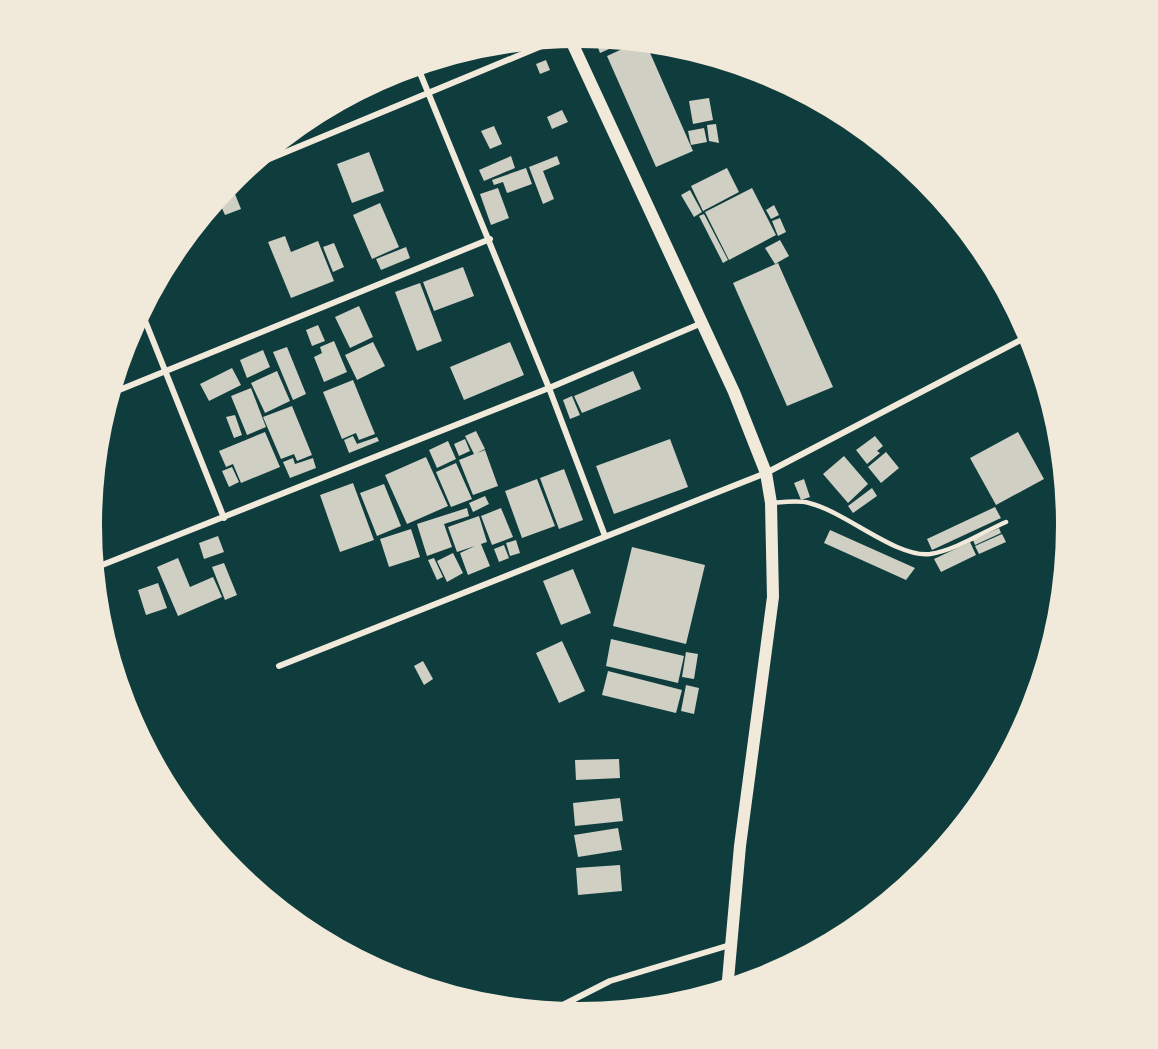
<svg xmlns="http://www.w3.org/2000/svg" width="1158" height="1049" viewBox="0 0 1158 1049" font-family="'Public Sans',sans-serif">
	<style>
		.building { fill: #cfcfc3 }
		.lines { fill: none; stroke-linecap: round; stroke-linejoin: round }
		.service { stroke: #f1e9da; stroke-width: 4.5 }
		.minor { stroke: #f1e9da; stroke-width: 6 }
		.secondary { stroke: #f1e9da; stroke-width: 12 }
		.rim { fill: none; stroke: #f1e9da; stroke-width: 8 }
	</style>
	<rect width="100%" height="100%" fill="#0f3d3e"/>
	<path class="building" d="M593 34 634 38 600 53Z
		M644 39 693 151 656 167 607 56Z
		M497 41 498 43 428 69 425 60 483 42Z
		M546 60 550 70 540 74 536 64Z
		M709 98 713 120 693 124 689 101Z
		M562 110 568 122 552 129 547 117Z
		M716 124 719 143 709 141 707 125Z
		M494 126 502 144 490 149 481 131Z
		M704 128 707 142 691 145 688 131Z
		M369 152 384 191 352 203 337 164Z
		M511 156 515 168 484 181 479 170Z
		M557 156 560 164 543 171 554 199 543 204 529 167Z
		M526 168 532 184 507 193 503 182 494 185 492 180Z
		M727 168 739 192 703 211 691 186Z
		M498 188 509 218 491 225 480 194Z
		M752 188 776 235 729 260 705 212Z
		M233 189 241 209 225 215 216 195Z
		M690 190 702 212 694 217 681 195Z
		M380 203 399 247 372 259 353 215Z
		M774 205 779 215 771 219 766 210Z
		M704 214 728 260 723 263 699 216Z
		M780 218 786 232 778 236 772 221Z
		M285 236 291 252 318 241 334 281 291 298 268 242Z
		M780 240 789 256 775 264 765 248Z
		M334 243 344 267 333 272 323 247Z
		M406 247 410 258 381 270 376 259Z
		M778 263 833 387 787 406 733 283Z
		M463 267 474 296 434 311 423 282Z
		M420 283 442 341 417 351 395 292Z
		M359 306 373 337 350 348 335 317Z
		M318 325 325 341 312 346 306 330Z
		M334 341 347 372 324 382 314 357 322 353 320 347Z
		M373 342 385 366 357 380 345 355Z
		M510 342 524 375 464 400 450 367Z
		M287 347 306 394 293 400 273 352Z
		M263 350 270 367 247 378 240 360Z
		M232 368 241 385 209 401 200 384Z
		M277 371 290 401 265 413 251 383Z
		M633 371 641 389 582 413 574 396Z
		M353 380 375 434 359 440 356 433 342 439 323 392Z
		M251 388 266 427 247 435 231 396Z
		M572 396 580 415 570 419 563 400Z
		M292 406 312 455 297 461 294 454 281 459 263 417Z
		M235 415 242 435 234 438 226 417Z
		M476 431 485 449 477 453 485 450 498 486 473 495 459 460 474 454 465 436Z
		M265 432 280 467 241 483 233 464 226 467 219 451Z
		M1018 432 1044 479 996 505 970 458Z
		M353 436 357 444 377 437 379 441 349 453 344 440Z
		M875 436 883 446 877 451 880 453 867 464 856 450Z
		M465 439 470 451 459 456 454 444Z
		M670 439 688 487 614 514 596 466Z
		M448 441 456 459 437 468 429 450Z
		M886 452 899 468 881 483 868 467Z
		M844 456 868 484 848 503 823 474Z
		M426 457 448 506 407 524 385 475Z
		M293 458 295 464 313 458 316 468 290 478 283 462Z
		M456 463 472 499 451 507 436 472Z
		M232 467 239 482 229 487 222 471Z
		M564 469 583 520 559 529 540 478Z
		M537 479 555 526 522 538 505 491Z
		M804 479 810 497 801 500 794 483Z
		M353 483 374 540 340 552 320 495Z
		M384 484 401 526 377 536 360 493Z
		M872 488 877 496 853 513 848 506Z
		M485 496 489 504 473 512 469 503Z
		M995 507 1001 518 932 550 927 539Z
		M467 508 469 516 444 524 452 547 427 556 417 524Z
		M501 508 513 537 492 545 481 516Z
		M479 516 487 542 481 544 490 566 468 575 460 553 475 546 457 552 448 527Z
		M999 528 1001 533 975 545 973 540Z
		M411 529 420 557 389 567 380 539Z
		M830 530 915 568 906 580 824 543Z
		M1002 534 1006 542 979 554 975 546Z
		M218 536 224 552 204 559 199 543Z
		M516 540 520 553 510 556 506 543Z
		M970 542 976 555 941 572 934 559Z
		M504 545 509 558 499 562 494 549Z
		M632 547 705 565 686 644 613 626Z
		M453 553 463 573 447 582 437 561Z
		M178 558 190 587 213 577 222 597 178 616 157 567Z
		M434 558 443 577 437 580 428 560Z
		M224 563 237 595 225 600 212 567Z
		M573 569 591 613 561 625 543 581Z
		M158 583 167 608 146 615 138 590Z
		M101 595 107 610 96 614 95 598Z
		M611 639 684 656 678 683 606 666Z
		M562 641 585 691 559 703 536 653Z
		M686 652 698 654 694 679 682 677Z
		M423 661 433 679 424 685 414 666Z
		M608 671 682 690 676 713 602 695Z
		M686 685 699 688 694 714 681 711Z
		M619 759 620 778 576 780 575 760Z
		M620 798 623 821 575 826 573 803Z
		M618 828 622 850 578 857 574 835Z
		M620 865 622 891 578 895 576 868Z
		M606 1006 608 1013 576 1016V1015Z"/>
	<g class="lines">
		<path class="service" d="M773 503C784 502 799 500 809 503 846 512 896 558 930 554 956 550 983 532 1006 522"/>
		<path class="minor" d="M416 63 549 388 605 536
			M238 172 568 35
			M140 308 224 518
			M107 395 490 239
			M92 569 549 388 702 323
			M279 666 766 473 1032 334
			M547 1013 610 981 730 945"/>
		<path class="secondary" d="M568 34 734 392 766 473 771 503 773 597 740 846 727 991"/>
	</g>
	<path d="M0 0H1158V1049H0ZM98 525a481 481 0 1 1 962 0a481 481 0 1 1-962 0Z" fill="#f1e9da" fill-rule="evenodd"/>
	<path class="rim" d="M98 525a481 481 0 1 1 962 0a481 481 0 1 1-962 0Z"/>
</svg>
